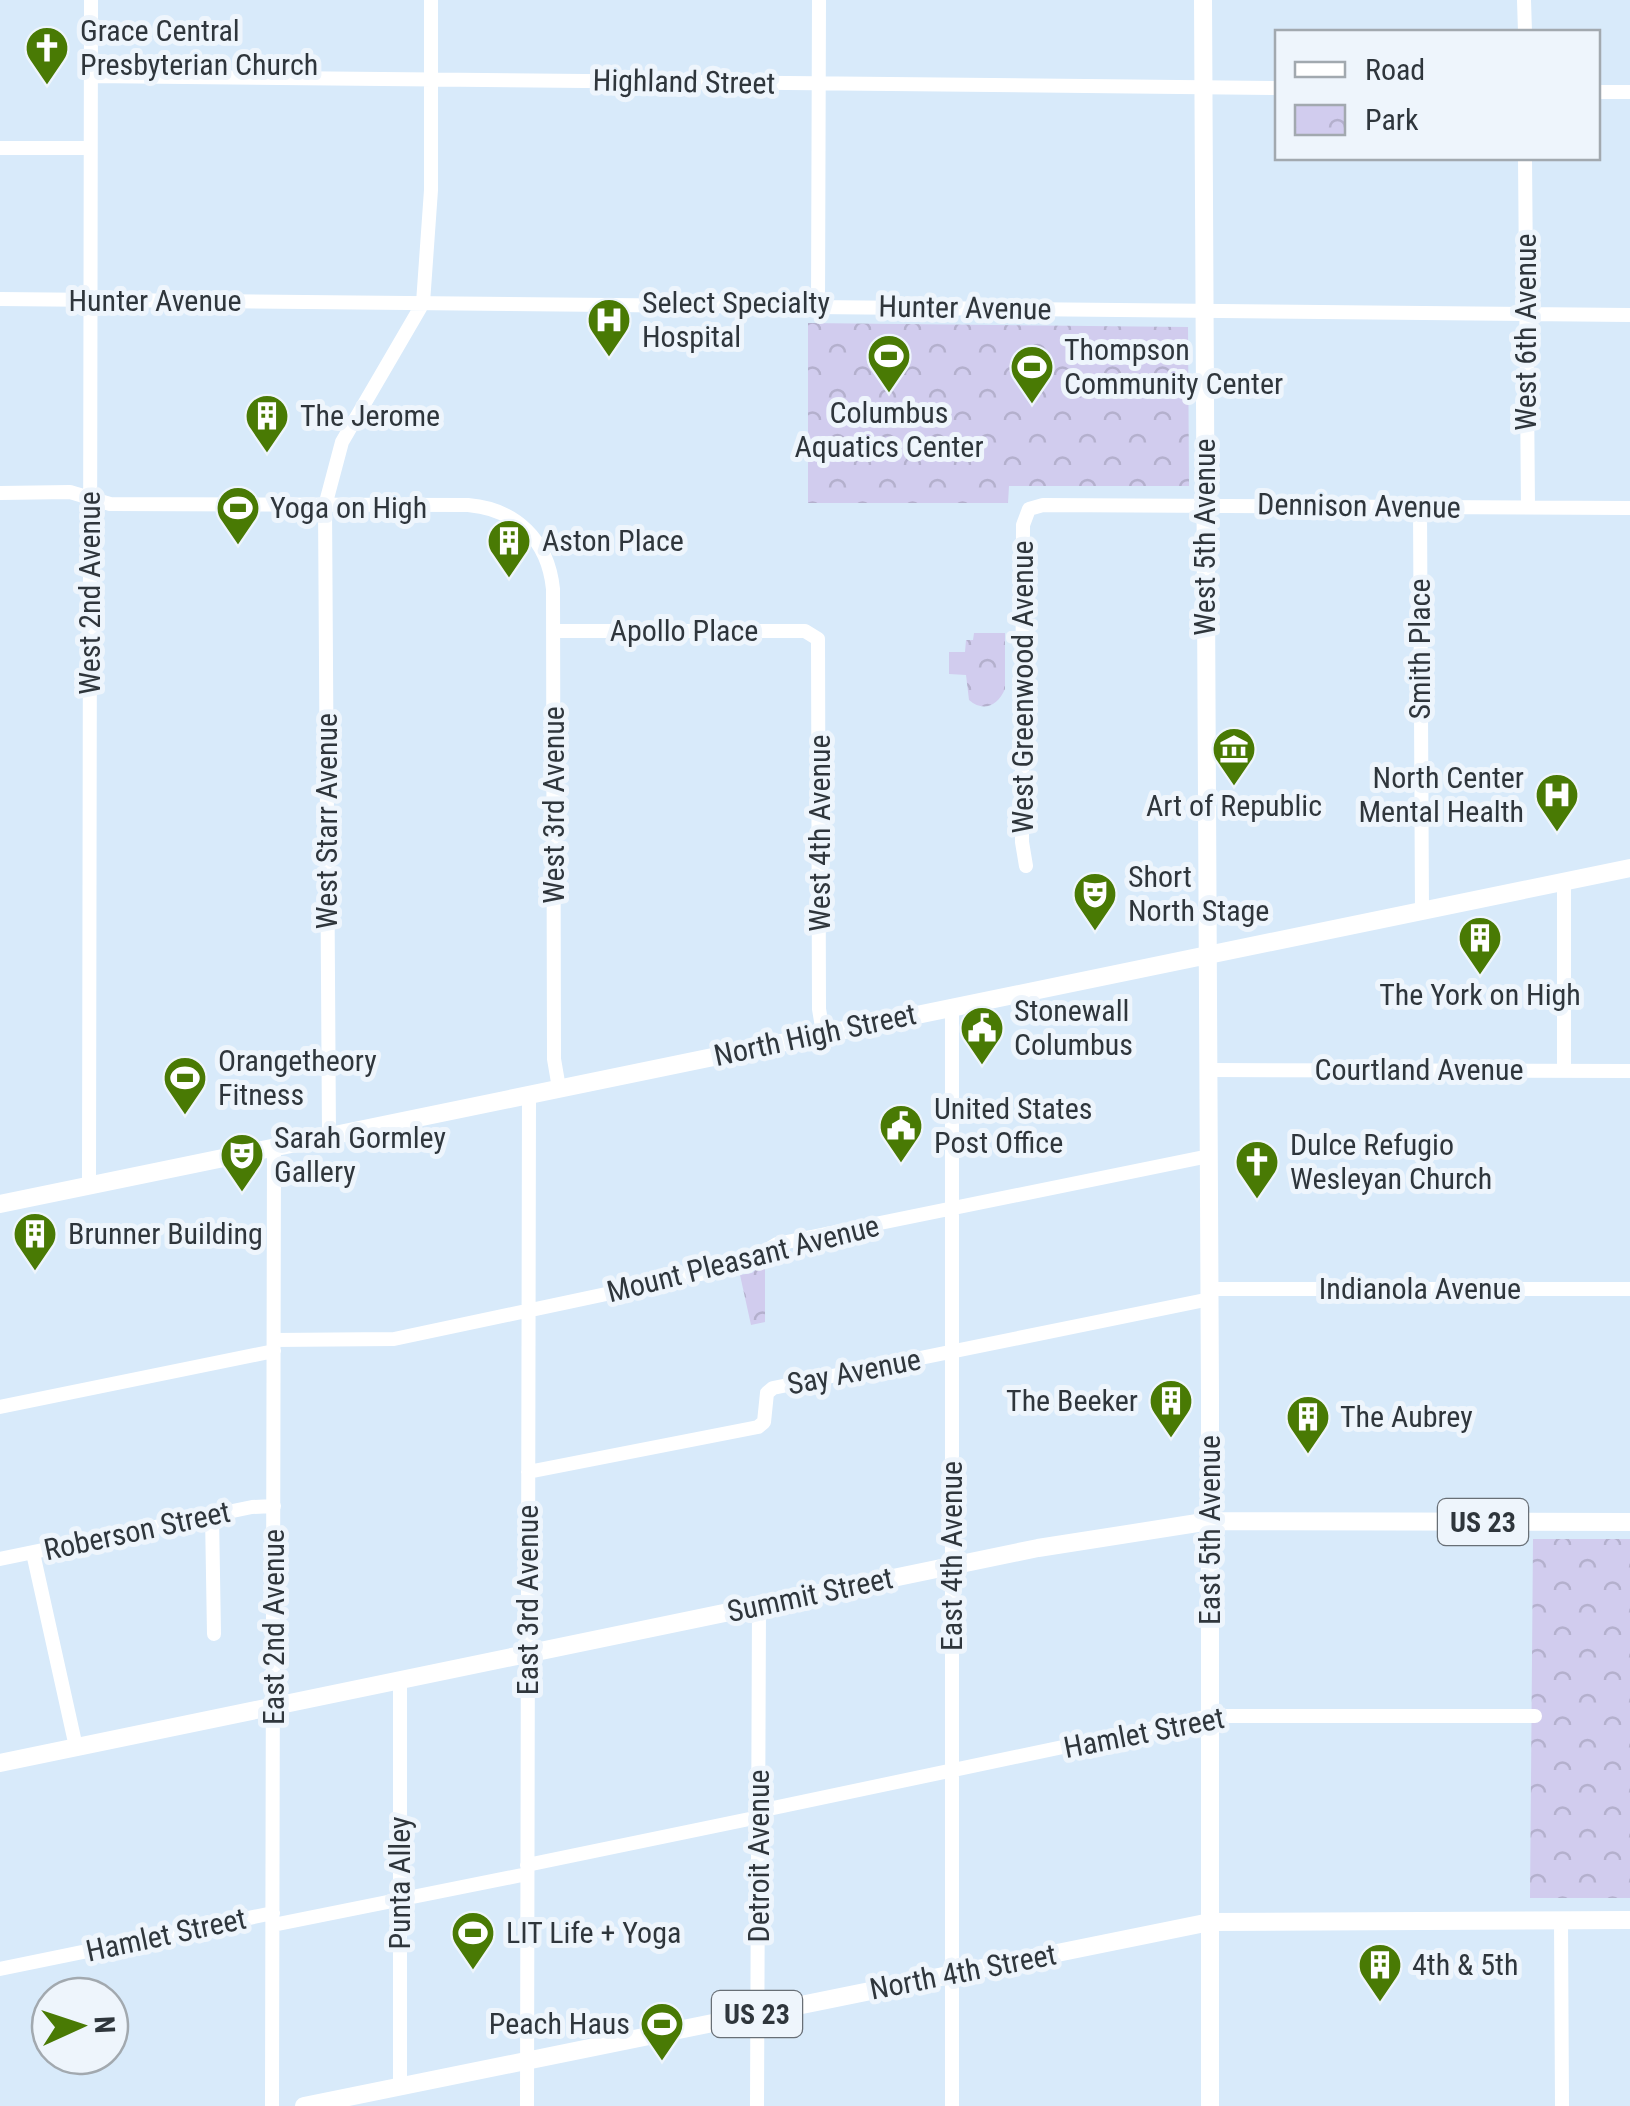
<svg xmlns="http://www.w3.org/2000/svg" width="1630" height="2106" viewBox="0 0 1630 2106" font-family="'Roboto Condensed',sans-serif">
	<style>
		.park { fill: url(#park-crowns) }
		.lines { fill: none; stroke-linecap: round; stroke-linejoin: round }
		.minor { stroke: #fff; stroke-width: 14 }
		.major { stroke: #fff; stroke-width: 18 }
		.labels { text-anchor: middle; stroke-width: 10; stroke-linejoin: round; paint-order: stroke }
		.shield { fill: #eef5fc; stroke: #686f76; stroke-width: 2.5 }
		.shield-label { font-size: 28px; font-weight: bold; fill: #2f363c }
		.poi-label { font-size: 30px; fill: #2f363c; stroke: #eef5fc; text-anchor: start }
		.street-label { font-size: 30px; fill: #2f363c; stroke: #eef5fc }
	</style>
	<defs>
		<pattern id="park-crowns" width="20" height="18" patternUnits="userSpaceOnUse" patternTransform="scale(2.5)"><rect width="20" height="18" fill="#d1ccee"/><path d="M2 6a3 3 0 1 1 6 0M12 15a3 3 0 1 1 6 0" fill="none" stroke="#b4b0cd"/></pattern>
	</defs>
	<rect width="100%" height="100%" fill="#d8eafa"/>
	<path class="park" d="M808 323 1188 327 1189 486H1009L1008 503H808Z
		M974 633H1005V689C998 705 984 713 969 700L966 675 949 674V652H965L966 640H973Z
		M765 1261V1322L751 1325 740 1275 752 1273Z
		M1533 1539H1630V1898H1530Z"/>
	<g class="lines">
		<path class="minor" d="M1524 0 1525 32
			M91 76 1278 88
			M1598 92H1630
			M0 148H90
			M1525 158 1528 507
			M0 299 1630 315
			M818 307 819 0
			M0 493 70 492 110 504 468 505C516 509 548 540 553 589L554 1059 559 1088
			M1420 507 1422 912
			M553 631H805L818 639 819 1009 823 1033
			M1026 866 1022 842 1023 525 1029 509 1043 505 1630 508
			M1564 882V1071
			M1209 1070 1630 1071
			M329 1136 325 506 342 442 423 303 431 190V0
			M89 1185 91 0
			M1210 1289H1630
			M274 1340 394 1339 743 1265 777 1244 1209 1156
			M0 1407 274 1351
			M528 1472 758 1427 764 1422 767 1393 773 1388 1210 1299
			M212 1515 214 1634
			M33 1553 76 1747
			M0 1559 252 1507 274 1506
			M759 1811 1210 1716H1535
			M527 1865 759 1817
			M1561 1920 1562 2106
			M273 1925 527 1874
			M0 1969 273 1913
			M400 2086V1680
			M272 2106 274 1147
			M527 2106 529 1095
			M757 2106 759 1606
			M952 2106V1006"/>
		<path class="major" d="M1203 0 1210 1398V2106
			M0 1204 1630 868
			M0 1763 1038 1548 1210 1521 1630 1522
			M304 2106 1210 1922 1630 1920"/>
	</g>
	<defs>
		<symbol id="church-pin" viewBox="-11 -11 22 30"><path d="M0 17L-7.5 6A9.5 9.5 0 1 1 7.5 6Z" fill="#497a04" stroke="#eef5fc"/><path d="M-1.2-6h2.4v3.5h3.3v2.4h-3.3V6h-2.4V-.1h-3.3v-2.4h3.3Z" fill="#fff"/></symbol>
		<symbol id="hospital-pin" viewBox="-11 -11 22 30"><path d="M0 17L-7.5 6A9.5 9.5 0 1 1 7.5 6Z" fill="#497a04" stroke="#eef5fc"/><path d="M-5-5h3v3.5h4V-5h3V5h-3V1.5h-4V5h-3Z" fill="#fff"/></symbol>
		<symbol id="stadium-pin" viewBox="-11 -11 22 30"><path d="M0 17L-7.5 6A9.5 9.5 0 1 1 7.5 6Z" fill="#497a04" stroke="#eef5fc"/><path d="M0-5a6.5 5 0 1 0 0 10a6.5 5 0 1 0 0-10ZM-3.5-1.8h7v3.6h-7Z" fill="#fff"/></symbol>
		<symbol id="building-pin" viewBox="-11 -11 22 30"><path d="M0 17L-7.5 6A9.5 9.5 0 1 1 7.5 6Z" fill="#497a04" stroke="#eef5fc"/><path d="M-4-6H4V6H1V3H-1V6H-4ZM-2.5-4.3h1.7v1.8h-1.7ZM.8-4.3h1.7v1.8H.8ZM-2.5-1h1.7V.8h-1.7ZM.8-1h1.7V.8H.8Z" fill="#fff"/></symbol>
		<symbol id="museum-pin" viewBox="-11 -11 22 30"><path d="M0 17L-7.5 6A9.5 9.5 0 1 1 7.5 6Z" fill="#497a04" stroke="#eef5fc"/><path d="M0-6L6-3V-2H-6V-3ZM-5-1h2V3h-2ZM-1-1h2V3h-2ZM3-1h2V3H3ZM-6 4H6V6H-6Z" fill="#fff"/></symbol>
		<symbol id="theatre-pin" viewBox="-11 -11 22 30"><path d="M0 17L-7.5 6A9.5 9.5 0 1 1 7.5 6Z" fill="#497a04" stroke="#eef5fc"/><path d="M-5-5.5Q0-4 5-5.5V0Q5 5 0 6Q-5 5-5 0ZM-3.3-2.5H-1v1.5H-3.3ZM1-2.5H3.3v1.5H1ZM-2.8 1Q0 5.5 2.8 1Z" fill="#fff"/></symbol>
		<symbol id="civic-pin" viewBox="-11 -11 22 30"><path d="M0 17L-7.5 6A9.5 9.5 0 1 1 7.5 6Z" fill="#497a04" stroke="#eef5fc"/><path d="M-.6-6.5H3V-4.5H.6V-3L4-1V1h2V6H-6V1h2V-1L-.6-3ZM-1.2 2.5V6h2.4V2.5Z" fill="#fff"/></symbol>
	</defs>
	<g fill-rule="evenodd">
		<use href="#church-pin" x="22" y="23" width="50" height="68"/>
		<use href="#hospital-pin" x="584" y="295" width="50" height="68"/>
		<use href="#stadium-pin" x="864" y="331" width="50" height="68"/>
		<use href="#stadium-pin" x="1007" y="342" width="50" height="68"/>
		<use href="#building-pin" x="242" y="391" width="50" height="68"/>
		<use href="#stadium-pin" x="213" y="483" width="50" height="68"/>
		<use href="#building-pin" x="484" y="516" width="50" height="68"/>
		<use href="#museum-pin" x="1209" y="724" width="50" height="68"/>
		<use href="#hospital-pin" x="1532" y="770" width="50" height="68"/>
		<use href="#theatre-pin" x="1070" y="869" width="50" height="68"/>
		<use href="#building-pin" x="1455" y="913" width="50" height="68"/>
		<use href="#civic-pin" x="957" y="1003" width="50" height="68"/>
		<use href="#stadium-pin" x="160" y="1053" width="50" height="68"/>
		<use href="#civic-pin" x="876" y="1101" width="50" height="68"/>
		<use href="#theatre-pin" x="217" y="1130" width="50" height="68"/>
		<use href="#church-pin" x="1232" y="1137" width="50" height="68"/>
		<use href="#building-pin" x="10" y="1209" width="50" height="68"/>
		<use href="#building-pin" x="1146" y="1376" width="50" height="68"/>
		<use href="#building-pin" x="1283" y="1392" width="50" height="68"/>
		<use href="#stadium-pin" x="448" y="1908" width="50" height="68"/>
		<use href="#building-pin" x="1355" y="1940" width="50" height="68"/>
		<use href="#stadium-pin" x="637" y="1999" width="50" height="68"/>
	</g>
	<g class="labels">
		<g class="shield">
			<rect x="1438" y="1499" width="90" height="46" rx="8"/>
			<rect x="712" y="1991" width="90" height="46" rx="8"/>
		</g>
		<g class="shield-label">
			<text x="1483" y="1532">US 23</text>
			<text x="757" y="2024">US 23</text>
		</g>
		<g class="poi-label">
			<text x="80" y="41">Grace Central<tspan x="80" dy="34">Presbyterian Church</tspan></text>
			<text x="642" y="313">Select Specialty<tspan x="642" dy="34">Hospital</tspan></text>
			<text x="1064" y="360">Thompson<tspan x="1064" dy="34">Community Center</tspan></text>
			<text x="889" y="423" text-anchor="middle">Columbus<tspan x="889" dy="34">Aquatics Center</tspan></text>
			<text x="300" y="426">The Jerome</text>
			<text x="270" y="518">Yoga on High</text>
			<text x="542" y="551">Aston Place</text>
			<text x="1524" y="788" text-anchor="end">North Center<tspan x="1524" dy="34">Mental Health</tspan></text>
			<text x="1234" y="816" text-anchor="middle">Art of Republic</text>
			<text x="1128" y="887">Short<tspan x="1128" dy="34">North Stage</tspan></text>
			<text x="1480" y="1005" text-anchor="middle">The York on High</text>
			<text x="1014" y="1021">Stonewall<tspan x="1014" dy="34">Columbus</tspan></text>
			<text x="218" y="1071">Orangetheory<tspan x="218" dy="34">Fitness</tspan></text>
			<text x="934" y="1119">United States<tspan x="934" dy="34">Post Office</tspan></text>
			<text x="274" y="1148">Sarah Gormley<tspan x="274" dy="34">Gallery</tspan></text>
			<text x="1290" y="1155">Dulce Refugio<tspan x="1290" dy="34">Wesleyan Church</tspan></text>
			<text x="68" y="1244">Brunner Building</text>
			<text x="1138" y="1411" text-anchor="end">The Beeker</text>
			<text x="1340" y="1427">The Aubrey</text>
			<text x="506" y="1943">LIT Life + Yoga</text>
			<text x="1412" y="1975">4th &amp; 5th</text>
			<text x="630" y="2034" text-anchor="end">Peach Haus</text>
		</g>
		<g class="street-label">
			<text transform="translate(684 82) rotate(1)" y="10">Highland Street</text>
			<text x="155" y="311">Hunter Avenue</text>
			<text transform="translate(965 308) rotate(1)" y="10">Hunter Avenue</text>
			<text transform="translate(1526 332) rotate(-90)" y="10">West 6th Avenue</text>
			<text transform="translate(1359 506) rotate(1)" y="10">Dennison Avenue</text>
			<text transform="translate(1205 537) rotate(-90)" y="10">West 5th Avenue</text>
			<text transform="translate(90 593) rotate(-90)" y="10">West 2nd Avenue</text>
			<text x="684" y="641">Apollo Place</text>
			<text transform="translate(1420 649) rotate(-90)" y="10">Smith Place</text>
			<text transform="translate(1023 687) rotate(-90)" y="10">West Greenwood Avenue</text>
			<text transform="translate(554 805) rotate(-90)" y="10">West 3rd Avenue</text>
			<text transform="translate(327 821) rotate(-90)" y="10">West Starr Avenue</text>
			<text transform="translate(820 833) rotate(-90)" y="10">West 4th Avenue</text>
			<text transform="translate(815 1035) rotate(-12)" y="10">North High Street</text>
			<text x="1419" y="1080">Courtland Avenue</text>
			<text transform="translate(743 1259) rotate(-14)" y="10">Mount Pleasant Avenue</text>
			<text x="1420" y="1299">Indianola Avenue</text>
			<text transform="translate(854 1372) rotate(-11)" y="10">Say Avenue</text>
			<text transform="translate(1210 1530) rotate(-90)" y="10">East 5th Avenue</text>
			<text transform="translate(137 1531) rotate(-12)" y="10">Roberson Street</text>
			<text transform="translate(952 1556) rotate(-90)" y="10">East 4th Avenue</text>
			<text transform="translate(810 1595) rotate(-12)" y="10">Summit Street</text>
			<text transform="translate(528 1600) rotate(-90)" y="10">East 3rd Avenue</text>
			<text transform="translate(274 1627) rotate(-90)" y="10">East 2nd Avenue</text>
			<text transform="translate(1144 1733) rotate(-11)" y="10">Hamlet Street</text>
			<text transform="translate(759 1856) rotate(-90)" y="10">Detroit Avenue</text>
			<text transform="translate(400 1883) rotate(-90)" y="10">Punta Alley</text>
			<text transform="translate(166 1935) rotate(-12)" y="10">Hamlet Street</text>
			<text transform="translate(963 1972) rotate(-11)" y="10">North 4th Street</text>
		</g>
	</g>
	<rect x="1275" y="30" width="325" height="130" fill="#eef5fc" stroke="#a2a9af" stroke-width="2.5"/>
	<rect x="1295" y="62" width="50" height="15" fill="#ffffff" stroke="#a2a9af" stroke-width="2.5"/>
	<text x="1365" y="80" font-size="30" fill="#2f363c">Road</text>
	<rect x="1295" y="105" width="50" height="30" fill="url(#park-crowns)" stroke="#a2a9af" stroke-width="2.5"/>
	<text x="1365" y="130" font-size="30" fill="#2f363c">Park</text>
	<g transform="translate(80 2026) rotate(87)"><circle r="48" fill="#eef5fc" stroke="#a2a9af" stroke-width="2.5"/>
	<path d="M0-8L18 38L0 25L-18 38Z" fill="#497a04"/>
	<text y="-15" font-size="28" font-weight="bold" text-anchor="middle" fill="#2f363c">N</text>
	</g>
</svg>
